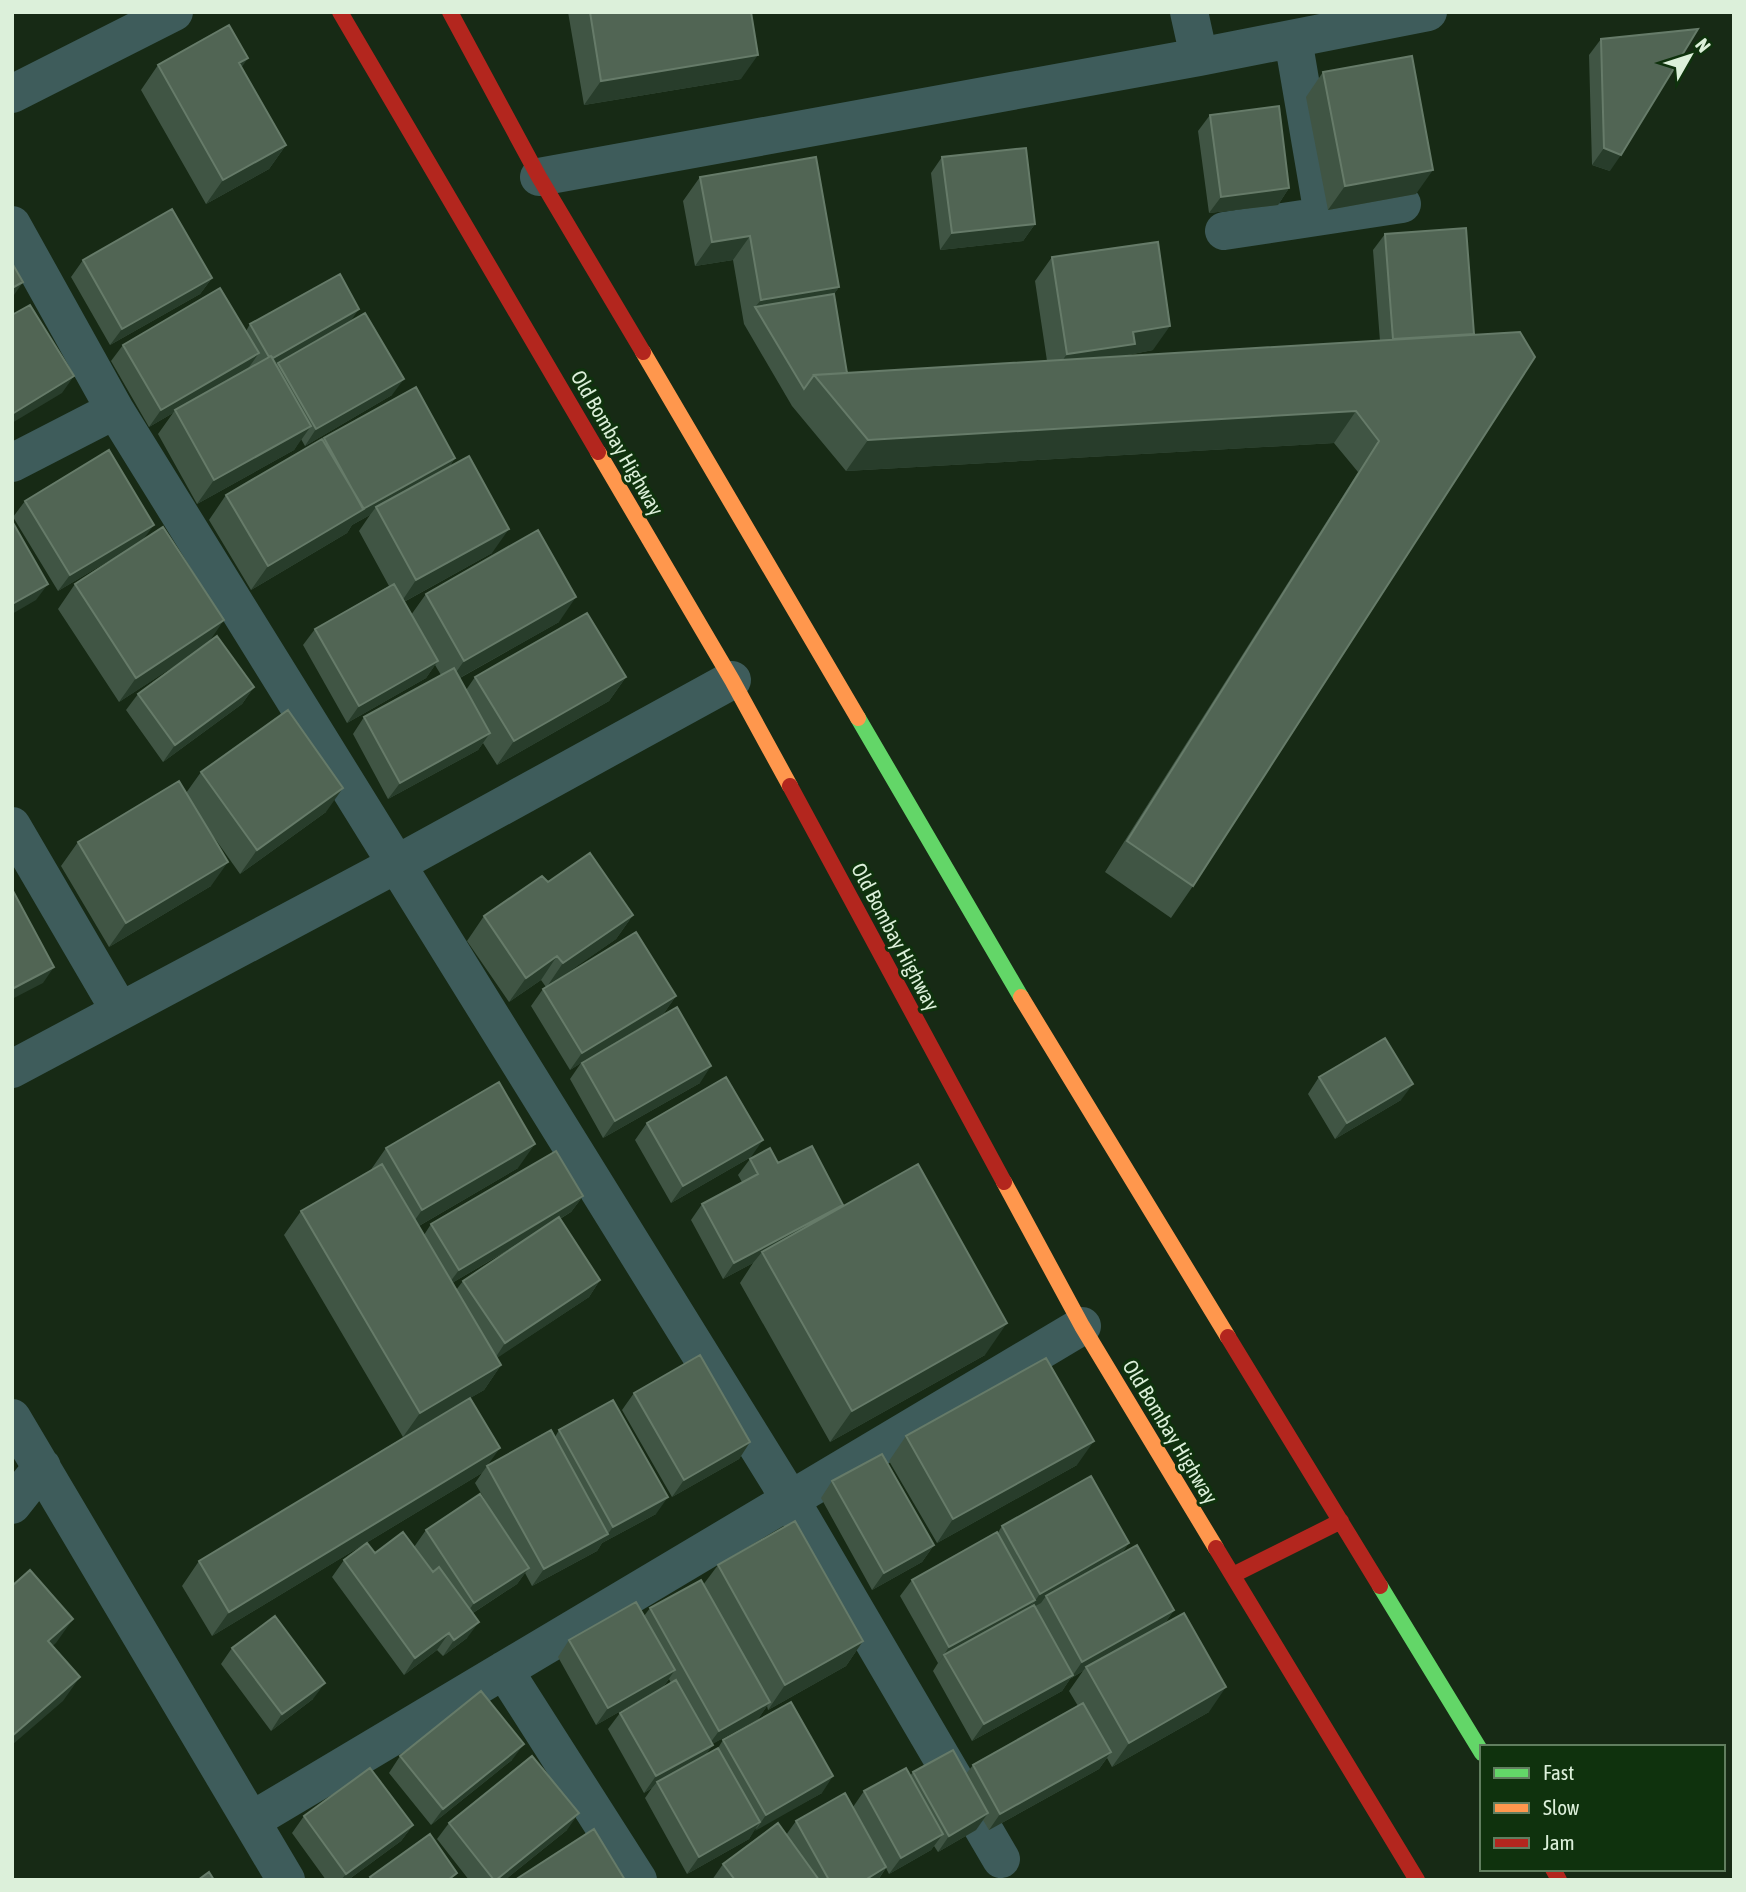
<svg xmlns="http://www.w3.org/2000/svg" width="1746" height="1892" viewBox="0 0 1746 1892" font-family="'Asap Condensed',sans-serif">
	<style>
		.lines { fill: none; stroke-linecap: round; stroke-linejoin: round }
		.street { stroke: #3e5c5b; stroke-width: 38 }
		.fast { stroke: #63d668; stroke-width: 16 }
		.slow { stroke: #ff974d; stroke-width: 16 }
		.jam { stroke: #b3261e; stroke-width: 16 }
		.wall { fill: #405544; fill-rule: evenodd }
		.shaded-wall { fill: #283d2b }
		.building { fill: #516554; stroke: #667b69; stroke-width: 2 }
		.labels { text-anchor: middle; stroke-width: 6; stroke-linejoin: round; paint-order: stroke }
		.street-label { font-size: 21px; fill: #dcf0da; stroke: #0f320d }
	</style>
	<rect width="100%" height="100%" fill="#172a15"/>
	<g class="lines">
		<path class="street" d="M1189 12 1199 57
			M1293 39 1323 215
			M12 94 174 12
			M539 177 1199 57 1428 12
			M12 225 115 410 790 1499 1001 1859
			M1224 231 1402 204
			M12 463 115 410
			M12 826 120 1011
			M12 1069 395 865 732 680
			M12 1418 286 1880
			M12 1505 42 1467
			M504 1670 638 1880
			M251 1821 1082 1326"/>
		<path class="fast" d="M858 718 1021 997
			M1380 1586 1482 1753"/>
		<path class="slow" d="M643 352 858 718
			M598 452 732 680 790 786
			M1021 997 1228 1337
			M1004 1182 1082 1326 1216 1548"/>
		<path class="jam" d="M340 12 598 452
			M450 12 539 177 643 352
			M790 786 1004 1182
			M1228 1337 1380 1586
			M1216 1548 1417 1880
			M1233 1575 1341 1521
			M1553 1869 1559 1880"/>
	</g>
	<path class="wall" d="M568 12H751L741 79 584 105Z
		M1601 39 1610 171 1592 165 1589 55Z
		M158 65 242 68 286 145 269 169 206 204 141 90Z
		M1323 72 1416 194 1328 210 1306 97Z
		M1210 115 1289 188 1278 205 1209 213 1198 131Z
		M942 157 1035 224 1023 241 940 250 931 173Z
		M700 177 839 287 834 294 847 373 1047 361 1035 281 1052 257 1153 350 1128 355 1127 356 1380 341 1373 250 1385 234 1474 334 1193 886 1171 918 1105 872 1358 472 1334 443 846 471 792 406 744 324 733 260 695 266 683 201Z
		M83 260 212 278 200 294 110 345 71 277Z
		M350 321 392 395 305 446 301 439 294 450 197 504 158 434 173 413 149 427 111 361 123 345 246 331 250 324Z
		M324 438 455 458 449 467 492 553 404 602 411 615 426 594 559 622 460 678 466 690 475 677H626L609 701 497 765 483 743 478 750 388 799 353 734 364 717 441 675 435 665 426 678 347 723 303 645 315 629 389 586 359 531 370 515 352 525 347 533 251 590 209 520 226 495 322 440Z
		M25 501 143 540 208 643 254 687 242 704 163 762 126 710 138 694 194 653 119 702 58 609 75 584 125 551 58 591 13 517Z
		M201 772 326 812 240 874 211 833V886L109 947 61 866 78 842 186 793Z
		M548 882 633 915 616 939 549 985 676 996 664 1013 596 1054 700 1083 603 1138 570 1079 581 1063 570 1070 531 1006 543 989 546 987 541 980 509 1002 467 941 484 916Z
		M1319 1077 1401 1100 1335 1139 1308 1094Z
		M647 1123 751 1157 671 1203 635 1140Z
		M386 1148 518 1168 419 1226 424 1235 431 1224 583 1196 571 1212 560 1219 600 1280 589 1297 496 1358 501 1365 484 1390 470 1398 488 1465 555 1437 559 1430 656 1514 602 1543 597 1551 532 1586 525 1573 517 1584 473 1613 467 1638 443 1656 437 1650 404 1675 332 1577 344 1560 375 1553 414 1547 426 1530 489 1507 475 1483 482 1473 212 1636 182 1586 199 1561 467 1399 403 1437 284 1235 301 1211 370 1171ZM520 1243 463 1281 456 1290 452 1283Z
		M750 1159 778 1163 843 1205 985 1355 830 1442 740 1283 753 1263 723 1279 691 1220 702 1204 742 1182 738 1175Z
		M634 1393 750 1442 739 1459 672 1497 622 1410Z
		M906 1436 1077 1465 937 1543 889 1461Z
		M832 1481 934 1545 922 1562 872 1590 821 1498Z
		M1002 1526 1122 1553 1174 1610 1165 1623 1209 1712 1112 1767 1107 1758 1099 1769 989 1830 983 1820 976 1830 938 1852 934 1846 931 1850 889 1874 886 1868 878 1880H712L723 1864 786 1835 796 1821 853 1807 864 1791 910 1776 913 1772 966 1774 973 1765 1078 1706 1069 1691 1083 1671 1070 1679 1062 1691 972 1741 933 1671 938 1663 900 1596 912 1580 997 1534Z
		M718 1565 863 1641 846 1666 768 1710 767 1706 758 1719 712 1744 706 1755 718 1748 723 1740 822 1793 754 1830 749 1839 687 1874 645 1798 652 1788 644 1793 608 1729 620 1713 671 1683 669 1679 663 1687 596 1725 558 1657 569 1640 644 1616 650 1608 703 1585Z
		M232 1648 313 1699 271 1731 221 1664Z
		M400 1756 512 1760 431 1825 389 1773Z
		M304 1816 413 1825 401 1841 348 1880H326L292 1833Z
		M449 1823 567 1830 505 1880H469L437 1839Z"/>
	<path class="shaded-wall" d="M758 55 741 79 584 105 601 81Z
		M248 58 231 83 239 63Z
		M286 145 269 169 206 204 223 180Z
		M1604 148 1621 155 1610 171 1592 165Z
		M1433 170 1416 194 1328 210 1345 186Z
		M1289 188 1278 205 1209 213 1221 197Z
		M1035 224 1023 241 940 250 952 233Z
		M750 236 733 260 695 266 712 242Z
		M212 278 200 294 110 345 122 329Z
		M23 282 12 298V288Z
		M839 287 823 311 755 307 761 300Z
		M359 309 348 325 278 363 276 366 271 360Z
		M1170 326 1153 350 1128 355 1118 368 1050 378 1067 354 1133 332Z
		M259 353 247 370 175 410 173 413 149 427 161 410Z
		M74 376 62 393 12 423V414Z
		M404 379 392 395 305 446 316 429Z
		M1356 411 1334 443 846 471 868 440Z
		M311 426 294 450 197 504 214 480Z
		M455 458 443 475 376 507 370 515 352 525 347 533 251 590 268 566 363 509Z
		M154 525 142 541 58 591 70 575Z
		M509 529 492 553 400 604 416 580Z
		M48 584 36 600 12 614V604Z
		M576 597 559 622 447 685 464 661Z
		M224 620 207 645 119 702 136 678Z
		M438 661 426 678 347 723 359 706Z
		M626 677 609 701 497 765 514 741Z
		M254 687 242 704 163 762 175 745Z
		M490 733 478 750 388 799 400 783Z
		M343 788 326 812 240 874 257 850Z
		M228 862 211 886 109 947 126 923Z
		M633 915 616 939 546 988 563 963Z
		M557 956 541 980 509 1002 526 978Z
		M54 967 43 983 12 999V989Z
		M676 996 664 1013 570 1070 582 1053Z
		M711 1066 700 1083 603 1138 615 1121Z
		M1413 1084 1401 1100 1335 1139 1347 1123Z
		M763 1140 751 1157 671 1203 683 1186Z
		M535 1144 518 1168 405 1234 422 1210Z
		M583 1196 571 1212 447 1286 459 1270Z
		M843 1205 762 1252 753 1263 723 1279 734 1263Z
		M600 1280 589 1297 494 1360 505 1343Z
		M1007 1323 985 1355 830 1442 852 1411Z
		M501 1365 484 1390 403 1437 420 1413Z
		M1094 1441 1077 1465 937 1543 953 1519Z
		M750 1442 739 1459 672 1497 684 1480Z
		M500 1448 482 1473 212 1636 229 1612Z
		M668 1497 656 1514 602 1543 597 1551 532 1586 544 1569 607 1535 613 1527Z
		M1129 1543 1118 1560 1046 1596 1041 1603 1028 1610 1040 1594Z
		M934 1545 922 1562 872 1590 884 1573Z
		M529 1568 517 1584 462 1620 474 1603Z
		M1035 1600 1023 1616 944 1655 938 1664 949 1647Z
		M1174 1610 1162 1627 1086 1667 1083 1671 1070 1679 1062 1691 972 1741 984 1724 1073 1675 1082 1662Z
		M73 1619 56 1643 31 1665 48 1641Z
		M479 1622 467 1638 443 1656 454 1640Z
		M449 1633 437 1650 404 1675 415 1658Z
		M863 1641 846 1666 768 1710 785 1685Z
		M675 1670 663 1687 596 1725 608 1708Z
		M80 1677 63 1701 12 1745V1736Z
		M325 1683 313 1699 271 1731 282 1714Z
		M1226 1687 1209 1712 1112 1767 1129 1743Z
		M770 1702 758 1719 707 1747 719 1731Z
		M524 1744 512 1760 431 1825 443 1809Z
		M713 1745 701 1761 657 1782 652 1788 644 1793 656 1776Z
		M1111 1752 1099 1769 989 1830 1000 1814Z
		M833 1776 822 1793 755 1831 766 1815Z
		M579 1813 567 1830 505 1880H496Z
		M988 1813 976 1830 938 1852 949 1836Z
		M760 1822 749 1839 687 1874 699 1857Z
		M413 1825 401 1841 348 1880H341L346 1874Z
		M943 1834 931 1850 889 1874 901 1858Z
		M886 1867 878 1880H865Z"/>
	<path class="building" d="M590 12H751L758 55 601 81Z
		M229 25 248 58 239 63 286 145 223 180 158 65Z
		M1698 29 1621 155 1604 148 1601 39Z
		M1412 56 1433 170 1345 186 1323 72Z
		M1279 106 1289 188 1221 197 1210 115Z
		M1026 148 1035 224 952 233 942 157Z
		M816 157 839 287 761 300 750 236 712 242 700 177Z
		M172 209 212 278 122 329 83 260Z
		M1466 228 1474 334 1393 339 1385 234Z
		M1158 242 1170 326 1133 332 1135 344 1067 354 1052 257Z
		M12 263 23 282 12 288Z
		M340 274 359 309 273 358 271 356 269 357 250 324Z
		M220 288 259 353 161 410 123 345Z
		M834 294 847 373 814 375 804 389 755 307Z
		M30 305 74 376 12 414V315Z
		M365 313 404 379 316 429 278 363Z
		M1520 332 1535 357 1193 886 1127 841 1379 441 1356 411 868 440 814 375Z
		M271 356 311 426 214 480 175 410Z
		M416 387 455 458 363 509 324 438Z
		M322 439 364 509 268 566 226 495Z
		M109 450 154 525 70 575 25 501Z
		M469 456 509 529 416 580 376 507Z
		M12 521 48 584 12 604Z
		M163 527 224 620 136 678 75 584Z
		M538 530 576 597 464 661 426 594Z
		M394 584 438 661 359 706 315 629Z
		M587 613 626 677 514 741 475 677Z
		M217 636 254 687 175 745 138 694Z
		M454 668 490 733 400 783 364 717Z
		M288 710 343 788 257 850 201 772Z
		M179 781 228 862 126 923 78 842Z
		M590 853 633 915 563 963 557 956 526 978 484 916 542 876 548 882Z
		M12 889 54 967 12 989Z
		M636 932 676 996 582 1053 543 989Z
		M677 1007 711 1066 615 1121 582 1063Z
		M1385 1038 1413 1084 1347 1123 1319 1077Z
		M726 1077 763 1140 683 1186 647 1123Z
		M499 1082 535 1144 422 1210 386 1148Z
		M812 1146 843 1205 734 1263 702 1204 758 1174 750 1159 770 1148 778 1163Z
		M556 1151 583 1196 459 1270 431 1224Z
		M382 1164 501 1365 420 1413 301 1211Z
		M918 1164 1007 1323 852 1411 762 1252Z
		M559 1217 600 1280 505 1343 463 1281Z
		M700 1355 750 1442 684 1480 634 1393Z
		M1046 1358 1094 1441 953 1519 906 1436Z
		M470 1398 500 1448 229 1612 199 1561Z
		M613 1400 668 1497 613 1527 559 1430Z
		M551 1430 608 1534 544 1569 487 1466Z
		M882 1454 934 1545 884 1573 832 1481Z
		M1091 1476 1129 1543 1040 1594 1002 1526Z
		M480 1494 529 1568 474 1603 426 1530Z
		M795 1521 863 1641 785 1685 718 1565Z
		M403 1532 433 1572 439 1567 479 1622 454 1640 449 1633 415 1658 344 1560 367 1543 375 1553Z
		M997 1532 1035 1600 949 1647 912 1580Z
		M1137 1545 1174 1610 1082 1662 1046 1596Z
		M30 1570 73 1619 48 1641 80 1677 12 1736V1586Z
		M701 1580 770 1702 719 1731 650 1608Z
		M636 1602 675 1670 608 1708 569 1640Z
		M1034 1605 1073 1675 984 1724 944 1655Z
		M1184 1613 1226 1687 1129 1743 1086 1667Z
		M275 1616 325 1683 282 1714 232 1648Z
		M676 1680 713 1745 656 1776 620 1713Z
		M481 1691 524 1744 443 1809 400 1756Z
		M791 1702 833 1776 766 1815 723 1740Z
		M1083 1703 1111 1752 1000 1814 973 1765Z
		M718 1748 760 1822 699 1857 657 1782Z
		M953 1750 988 1813 949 1836 913 1772Z
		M532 1756 579 1813 496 1880H494L449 1823Z
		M370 1768 413 1825 346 1874 304 1816Z
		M906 1768 943 1834 901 1858 864 1791Z
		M845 1793 886 1867 865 1880H829L796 1821Z
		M778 1823 819 1880H735L723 1864Z
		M594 1829 625 1880H515Z
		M430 1834 457 1873 448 1880H372L370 1877Z
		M209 1872 214 1880H198Z"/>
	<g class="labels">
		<g class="street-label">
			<text transform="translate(617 443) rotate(60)" y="7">Old Bombay Highway</text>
			<text transform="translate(895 937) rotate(62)" y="7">Old Bombay Highway</text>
			<text transform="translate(1170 1432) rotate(59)" y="7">Old Bombay Highway</text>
		</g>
	</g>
	<rect width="1746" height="1892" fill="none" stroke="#dcf0da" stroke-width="28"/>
	<rect x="1480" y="1745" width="245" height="126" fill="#0f320d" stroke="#617e5f" stroke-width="2"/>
	<rect x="1494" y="1768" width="35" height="10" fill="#63d668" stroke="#617e5f" stroke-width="2"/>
	<text x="1543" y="1780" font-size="21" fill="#dcf0da">Fast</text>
	<rect x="1494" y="1803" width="35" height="10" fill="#ff974d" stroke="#617e5f" stroke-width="2"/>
	<text x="1543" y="1815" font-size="21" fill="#dcf0da">Slow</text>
	<rect x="1494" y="1838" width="35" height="10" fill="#b3261e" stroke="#617e5f" stroke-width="2"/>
	<text x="1543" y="1850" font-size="21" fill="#dcf0da">Jam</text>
	<g transform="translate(1690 56) rotate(51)" stroke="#0f320d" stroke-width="5" paint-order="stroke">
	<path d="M0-5L12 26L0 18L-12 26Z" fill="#dcf0da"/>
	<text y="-10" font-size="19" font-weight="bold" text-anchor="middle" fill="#dcf0da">N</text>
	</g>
</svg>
